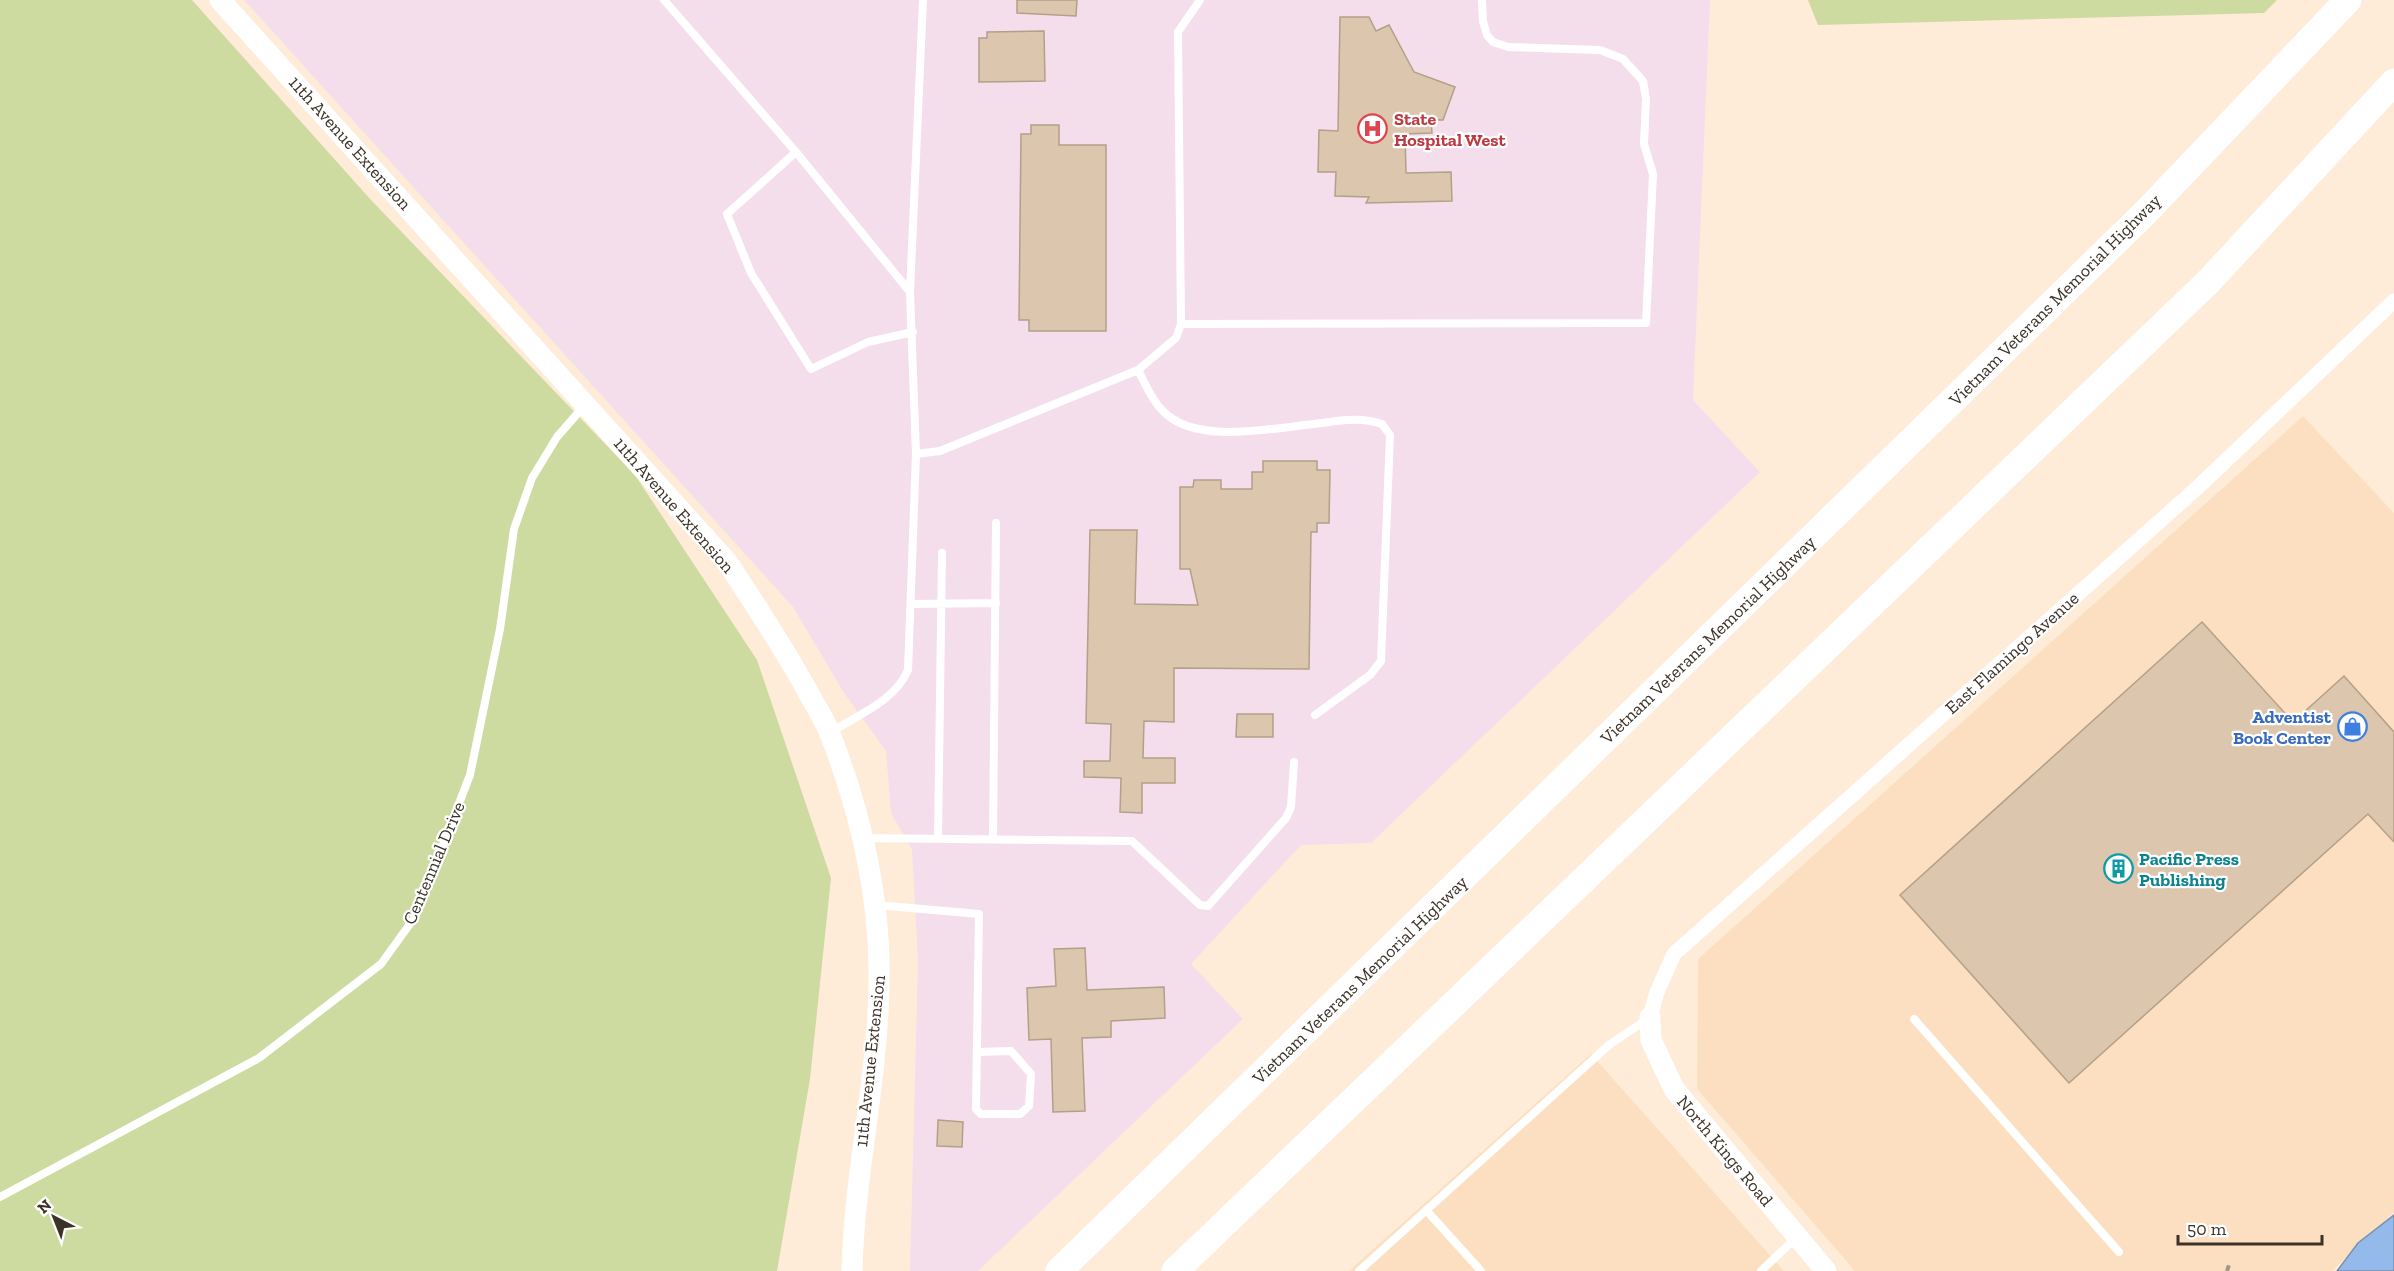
<svg xmlns="http://www.w3.org/2000/svg" width="2394" height="1271" viewBox="0 0 2394 1271" font-family="'Zilla Slab',serif">
	<style>
		.commercial { fill: #f4deec }
		.built { fill: #fbdfc0 }
		.green { fill: #cddaa0 }
		.water { fill: #94baeb; stroke: #7991b0; stroke-width: 1.5 }
		.building { fill: #dcc6ae; stroke: #b49f88; stroke-width: 1.5 }
		.lines { fill: none; stroke-linecap: round; stroke-linejoin: round }
		.path { stroke: #a39585; stroke-width: 4; stroke-dasharray: 6 3; stroke-linecap: butt }
		.lane { stroke: #fff; stroke-width: 8 }
		.street { stroke: #fff; stroke-width: 15 }
		.secondary { stroke: #fff; stroke-width: 21 }
		.highway { stroke: #fff; stroke-width: 27 }
		.labels { text-anchor: middle; stroke-width: 4.5; stroke-linejoin: round; paint-order: stroke }
		.health-label { font-size: 18px; font-weight: bold; fill: #be3a42; stroke: #fff; text-anchor: start }
		.street-label { font-size: 18px; fill: #3b3228; stroke: #fff }
		.shop-label { font-size: 18px; font-weight: bold; fill: #366cbe; stroke: #fff; text-anchor: end }
		.culture-label { font-size: 18px; font-weight: bold; fill: #0d838f; stroke: #fff; text-anchor: start }
	</style>
	<rect width="100%" height="100%" fill="#ffecd8"/>
	<path class="commercial" d="M244 0H1710L1693 400 1760 472 1371 843 1301 845 1191 964 1243 1019 978 1271H910L918 960 912 850 891 813 886 751 844 693 793 607Z"/>
	<path class="built" d="M2303 416 2394 513V1212L2332 1271H1855L1697 1089 1698 959Z
		M1591 1054 1784 1271H1349Z"/>
	<path class="green" d="M0 0H192L371 200 635 475 757 660 831 878 810 1079 777 1271H0Z
		M1808 0H2277L2264 13 1818 25Z"/>
	<path class="water" d="M2394 1215V1271H2337L2358 1243Z"/>
	<path class="building" d="M1017 0H1077L1076 16 1017 13Z
		M1340 17H1369L1376 31 1389 25 1414 72 1455 87 1443 120H1431L1432 133 1405 134 1406 173 1451 172 1452 201 1366 203 1369 197 1335 196 1336 172H1318L1319 130 1338 131Z
		M1044 31 1045 81 979 82V38H987V32Z
		M1031 125H1059V145H1106V331H1029V320H1019L1021 134H1031Z
		M1263 461H1317V470H1330L1329 523H1317V532H1311L1309 669 1174 668V722L1144 721 1143 758H1175V783H1142V813L1120 812 1121 778 1084 777V761H1110L1111 724 1086 723 1090 530H1137L1135 604 1198 605 1190 569H1180V487H1193L1194 480H1221V489H1252V472H1263Z
		M2202 622 2293 722 2344 676 2394 732V842L2368 814 2069 1083 1900 895Z
		M1237 714H1273V737H1236Z
		M1085 948 1087 990 1164 987 1165 1018 1111 1021V1037L1082 1038 1085 1111 1053 1112 1051 1039 1029 1040 1027 988 1056 986 1054 949Z
		M938 1120 963 1122 962 1147 937 1146Z"/>
	<g class="lines">
		<path class="path" d="M2227 1271 2229 1265"/>
		<path class="lane" d="M664 0 796 152 910 292
			M796 152 727 214 751 273 811 369 868 342 913 332
			M1181 324 1178 32 1200 0
			M1138 370C1145 383 1151 399 1162 410 1195 447 1278 427 1322 423 1343 420 1362 417 1382 424L1390 435 1381 661 1370 675 1315 715
			M916 454 910 292 923 0
			M911 604 996 603
			M831 732C858 715 895 701 908 670L916 454 940 451 1138 370 1176 338 1181 324 1646 323 1653 174 1644 144 1646 99 1643 81 1623 59 1600 50 1508 47 1493 42 1487 35 1483 21 1482 0
			M863 838 1132 841 1200 905 1208 906 1286 818 1291 807 1294 762
			M938 838 942 553
			M993 839 996 523
			M876 905 979 914 976 1109 981 1114H1020L1029 1106 1031 1074 1011 1051 978 1052
			M1914 1019 2119 1252
			M0 1197 259 1058 381 964 415 917 470 775 500 629 514 529 532 478 557 437 584 406
			M1426 1210 1481 1271
			M1359 1271 1609 1045 1646 1020
			M1761 1271 1797 1237"/>
		<path class="street" d="M1650 1017 1657 992 1674 954 2197 488 2394 301"/>
		<path class="secondary" d="M220 0 728 563C756 606 784 648 809 694 816 707 825 720 830 734 860 810 880 896 879 977 879 1076 854 1173 852 1271
			M1650 1017 1651 1040 1674 1089 1826 1271"/>
		<path class="highway" d="M1059 1271 2145 213 2348 0
			M1175 1271 2207 283 2394 82"/>
	</g>
	<defs>
		<symbol id="hospital-ring" viewBox="-11 -11 22 22"><circle r="9.5" fill="#fff" stroke="#e0444e" stroke-width="1.5"/><path d="M-5-5h3v3.5h4V-5h3V5h-3V1.5h-4V5h-3Z" fill="#e0444e"/></symbol>
		<symbol id="shop-ring" viewBox="-11 -11 22 22"><circle r="9.5" fill="#fff" stroke="#3f7fe0" stroke-width="1.5"/><path d="M-5-2.5h2.3a2.7 3.5 0 0 1 5.4 0H5L5.5 6h-11ZM-1.5-2.5h3a1.5 2.3 0 0 0-3 0Z" fill="#3f7fe0"/></symbol>
		<symbol id="building-ring" viewBox="-11 -11 22 22"><circle r="9.5" fill="#fff" stroke="#0f9aa8" stroke-width="1.5"/><path d="M-4-6H4V6H1V3H-1V6H-4ZM-2.5-4.3h1.7v1.8h-1.7ZM.8-4.3h1.7v1.8H.8ZM-2.5-1h1.7V.8h-1.7ZM.8-1h1.7V.8H.8Z" fill="#0f9aa8"/></symbol>
	</defs>
	<g fill-rule="evenodd">
		<use href="#hospital-ring" x="1356" y="112" width="33" height="33"/>
		<use href="#shop-ring" x="2336" y="710" width="33" height="33"/>
		<use href="#building-ring" x="2102" y="852" width="33" height="33"/>
	</g>
	<g class="labels">
		<g class="health-label">
			<text x="1394" y="125">State<tspan x="1394" dy="21">Hospital West</tspan></text>
		</g>
		<g class="street-label">
			<text transform="translate(350 143) rotate(48)" y="6">11th Avenue Extension</text>
			<text transform="translate(2055 300) rotate(-45)" y="6">Vietnam Veterans Memorial Highway</text>
			<text transform="translate(674 505) rotate(49)" y="6">11th Avenue Extension</text>
			<text transform="translate(1708 640) rotate(-44)" y="6">Vietnam Veterans Memorial Highway</text>
			<text transform="translate(2012 653) rotate(-42)" y="6">East Flamingo Avenue</text>
			<text transform="translate(434 863) rotate(-67)" y="6">Centennial Drive</text>
			<text transform="translate(1360 980) rotate(-44)" y="6">Vietnam Veterans Memorial Highway</text>
			<text transform="translate(870 1061) rotate(-84)" y="6">11th Avenue Extension</text>
			<text transform="translate(1725 1151) rotate(50)" y="6">North Kings Road</text>
		</g>
		<g class="shop-label">
			<text x="2331" y="723">Adventist<tspan x="2331" dy="21">Book Center</tspan></text>
		</g>
		<g class="culture-label">
			<text x="2139" y="865">Pacific Press<tspan x="2139" dy="21">Publishing</tspan></text>
		</g>
	</g>
	<g transform="translate(54 1217) rotate(318)" stroke="#ffffff" stroke-width="4.5" paint-order="stroke">
	<path d="M0-4.5L10 22L0 15L-10 22Z" fill="#3b3228"/>
	<text y="-9" font-size="16" font-weight="bold" text-anchor="middle" fill="#3b3228">N</text>
	</g>
	<path d="M2178 1235v9h144v-9" fill="none" stroke="#3b3228" stroke-width="3"/>
	<text x="2187" y="1235" font-size="18" fill="#3b3228" stroke="#ffffff" stroke-width="4.5" paint-order="stroke">50 m</text>
</svg>
